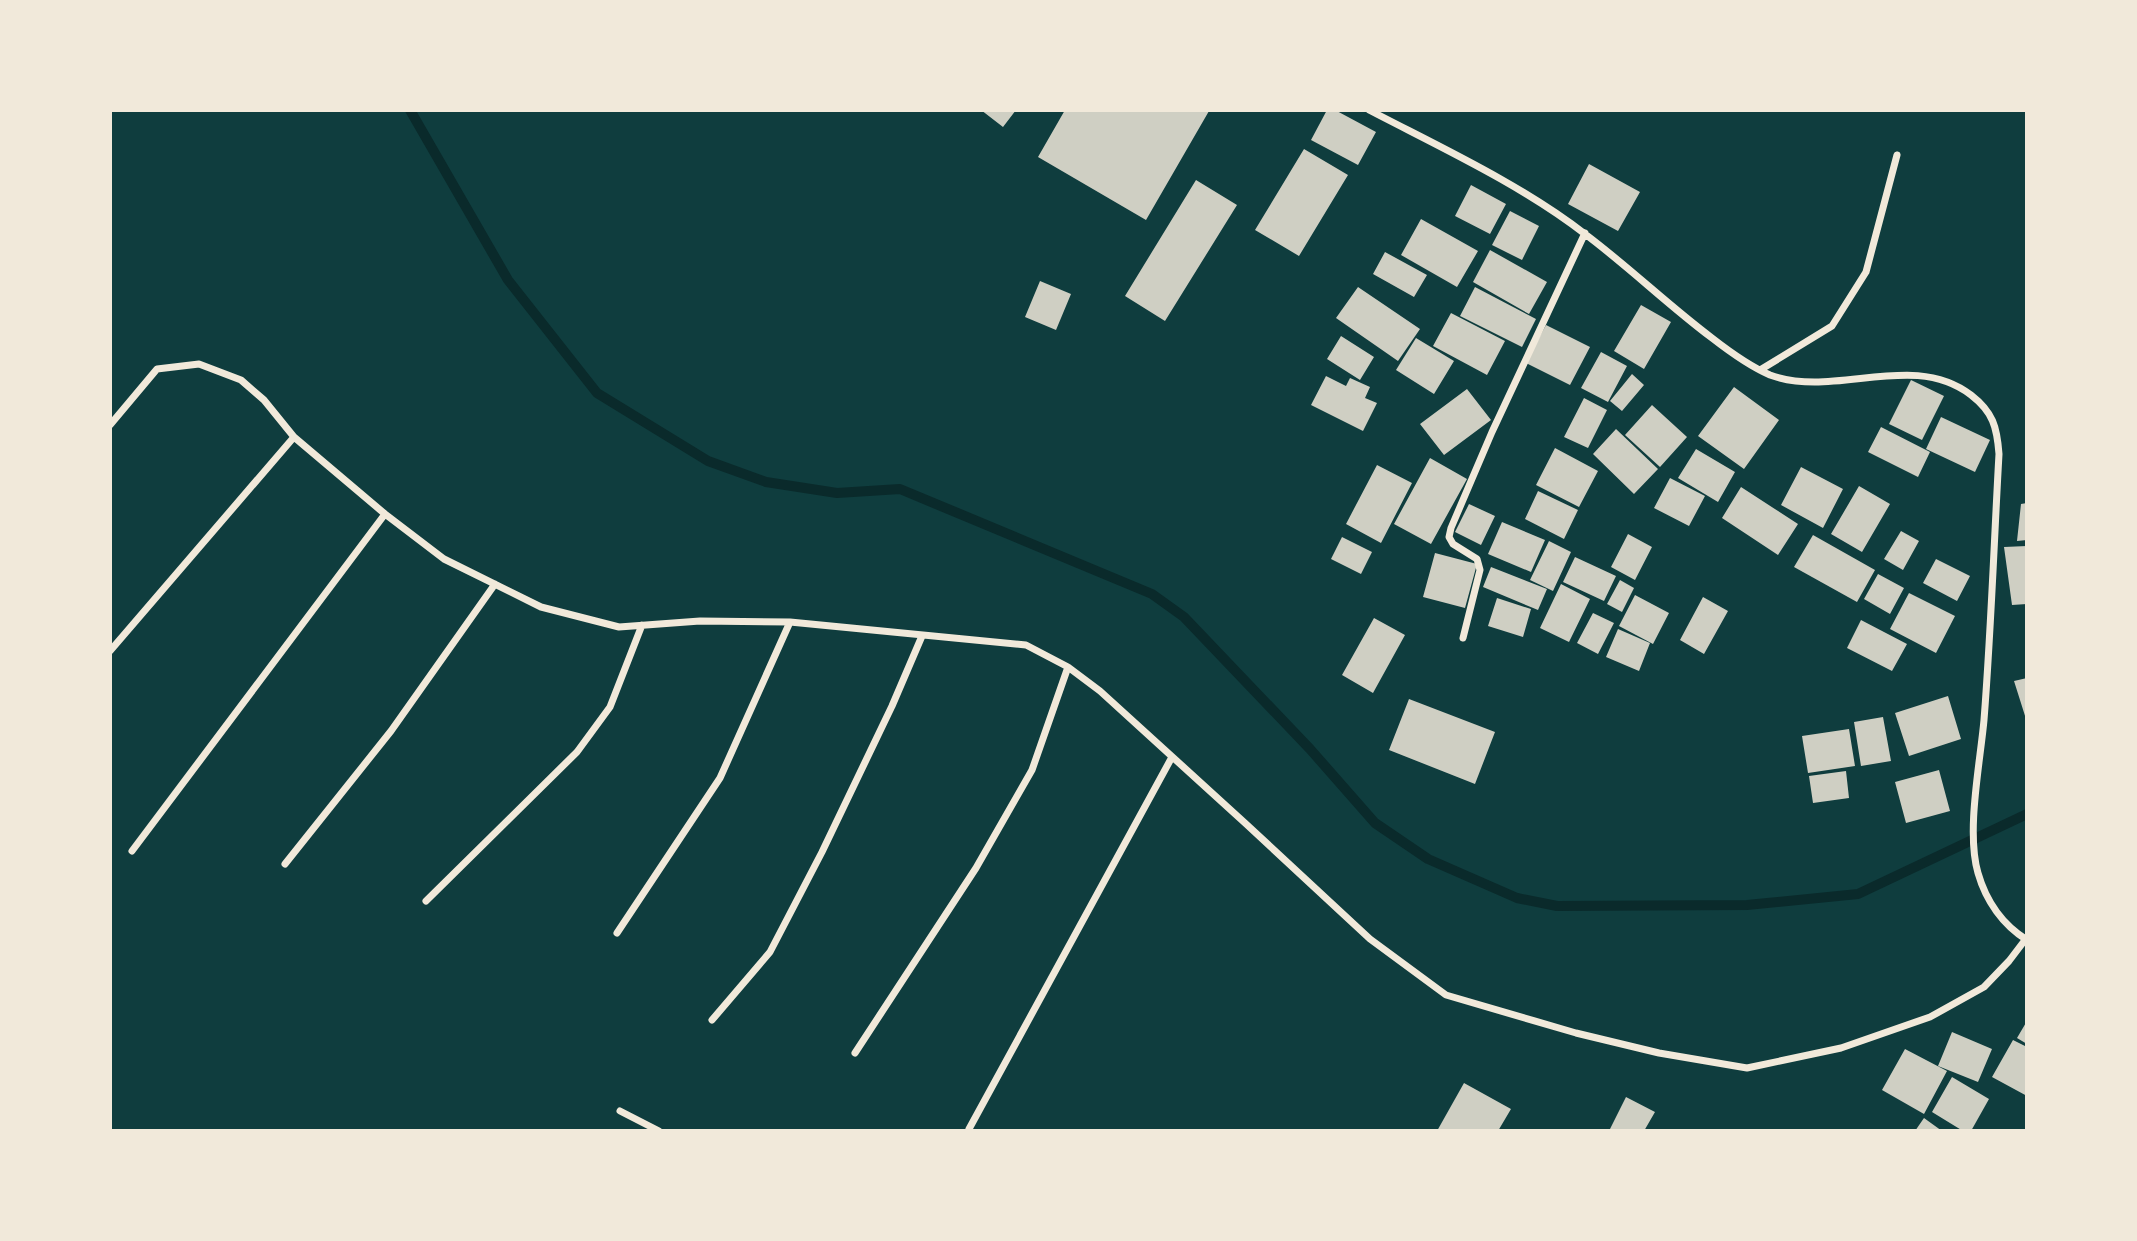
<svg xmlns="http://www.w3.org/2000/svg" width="2137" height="1241" viewBox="0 0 2137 1241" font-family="'IBM Plex Serif',serif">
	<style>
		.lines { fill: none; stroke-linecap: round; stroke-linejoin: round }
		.stream { stroke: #0a2a2b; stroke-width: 10 }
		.building { fill: #cfcfc3 }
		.minor { stroke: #f1e9da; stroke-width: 7 }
	</style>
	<rect width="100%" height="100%" fill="#0f3d3e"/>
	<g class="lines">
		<path class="stream" d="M410 110 508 280 597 393 708 461 766 482 837 493 900 489 1152 594 1184 617 1310 749 1375 823 1428 859 1517 898 1557 906 1747 905 1858 894 2027 814"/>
	</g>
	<path class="building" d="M981 110H1016L1003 127Z
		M1065 110H1207L1209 111 1146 220 1038 157Z
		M1327 110H1335L1376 132 1358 165 1311 140Z
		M1304 149 1348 175 1299 256 1255 230Z
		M1589 164 1640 192 1618 231 1568 204Z
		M1196 180 1237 205 1165 321 1125 296Z
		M1471 185 1506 204 1490 234 1455 216Z
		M1510 211 1539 226 1522 260 1492 245Z
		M1421 219 1478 251 1457 287 1401 255Z
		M1490 250 1547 282 1529 314 1473 282Z
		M1385 252 1427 275 1414 297 1373 274Z
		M1040 281 1071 294 1056 330 1025 317Z
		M1358 287 1420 329 1398 361 1336 318Z
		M1475 287 1536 319 1522 347 1460 316Z
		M1641 305 1671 322 1644 369 1614 351Z
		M1451 313 1505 341 1487 375 1433 346Z
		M1546 325 1590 347 1570 385 1526 363Z
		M1341 336 1374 357 1360 380 1327 359Z
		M1416 338 1454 361 1434 394 1396 370Z
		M1601 352 1627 366 1608 402 1581 388Z
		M1632 374 1644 385 1622 411 1610 401Z
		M1326 376 1346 386 1350 378 1370 387 1365 398 1377 403 1363 431 1311 405Z
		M1911 380 1944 396 1922 440 1889 424Z
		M1734 387 1779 420 1744 469 1698 436Z
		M1467 389 1491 420 1444 455 1420 424Z
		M1584 398 1607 410 1588 448 1564 437Z
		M1652 405 1687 437 1660 467 1625 435Z
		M1941 417 1990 440 1975 472 1926 449Z
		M1881 427 1930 452 1918 477 1868 452Z
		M1616 429 1658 469 1634 494 1593 454Z
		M1555 448 1598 471 1579 507 1536 485Z
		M1696 449 1735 472 1718 502 1678 478Z
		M1430 458 1467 479 1431 544 1394 524Z
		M1377 465 1412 483 1381 543 1346 524Z
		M1801 467 1843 489 1823 528 1781 505Z
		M1670 478 1705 496 1689 526 1654 508Z
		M1859 486 1890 504 1862 552 1831 534Z
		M1741 487 1798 524 1778 555 1722 518Z
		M1538 491 1578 510 1564 539 1525 519Z
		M2027 503V540L2017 541 2021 504Z
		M1469 504 1495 516 1481 545 1455 532Z
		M1502 522 1545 540 1531 572 1488 554Z
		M1901 531 1919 541 1903 570 1884 559Z
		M1628 534 1652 547 1635 580 1611 567Z
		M1813 535 1875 570 1857 602 1794 567Z
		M1342 537 1372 552 1361 574 1331 559Z
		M1549 541 1571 552 1553 591 1530 580Z
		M2027 546V604L2012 605 2004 547Z
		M1435 553 1477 564 1465 608 1423 597Z
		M1575 557 1616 576 1604 601 1563 582Z
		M1936 559 1970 576 1957 601 1923 583Z
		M1491 567 1547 589 1538 610 1483 587Z
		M1878 574 1904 588 1890 614 1864 599Z
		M1620 580 1634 588 1622 612 1607 604Z
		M1561 584 1590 599 1569 642 1540 628Z
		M1909 593 1955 616 1936 653 1890 629Z
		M1635 595 1669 613 1653 644 1619 626Z
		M1703 597 1728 611 1704 654 1680 640Z
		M1497 598 1531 609 1523 637 1488 626Z
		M1593 613 1614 623 1598 654 1577 643Z
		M1374 618 1405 635 1373 693 1342 675Z
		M1861 620 1907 644 1892 671 1847 648Z
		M1618 629 1650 643 1639 671 1606 657Z
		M2027 678V719H2026L2014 681Z
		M1948 696 1961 739 1909 756 1895 713Z
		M1409 699 1495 732 1475 784 1389 750Z
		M1883 717 1891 761 1861 766 1854 722Z
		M1849 729 1855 766 1808 773 1802 736Z
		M1939 770 1950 811 1906 823 1895 782Z
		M1846 771 1849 798 1813 803 1809 776Z
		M2027 1021V1044L2017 1038Z
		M1952 1032 1992 1049 1978 1082 1938 1066Z
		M2013 1040 2027 1047V1096L1992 1077Z
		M1905 1049 1947 1071 1924 1114 1882 1090Z
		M1952 1077 1989 1099 1971 1131H1963L1932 1112Z
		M1464 1083 1511 1109 1498 1131H1437Z
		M1626 1097 1655 1112 1644 1131H1609Z
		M1924 1118 1942 1131H1915Z"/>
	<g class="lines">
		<path class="minor" d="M1369 110C1440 147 1522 185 1585 234 1629 267 1668 305 1712 338 1730 352 1749 366 1770 375 1836 399 1912 350 1971 395 1993 412 1997 427 1999 454 1994 542 1991 631 1984 720 1980 764 1966 832 1978 873 1986 901 2003 925 2027 940
			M1760 370 1832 326 1866 272 1897 155
			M110 425 157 369 199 364 241 380 264 400 294 437 385 514 444 559 541 607 619 627 700 621 790 622
			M1463 638 1480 570 1477 559 1453 544 1449 537 1451 528 1492 432 1585 233
			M110 651 294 437
			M132 851 385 514
			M285 864 391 731 495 584
			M426 901 577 752 610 707 642 625
			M617 933 720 778 790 622 1026 645 1068 667 1100 691 1245 823 1370 939 1446 995 1576 1033 1659 1053 1747 1068 1841 1048 1930 1017 1984 987 2009 961 2025 940
			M712 1020 770 952 822 852 892 706 922 636
			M855 1053 976 868 1032 770 1068 667
			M620 1111 659 1131
			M969 1129 1172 757"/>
	</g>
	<rect width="2137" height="1241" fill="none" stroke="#f1e9da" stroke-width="224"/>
</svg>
